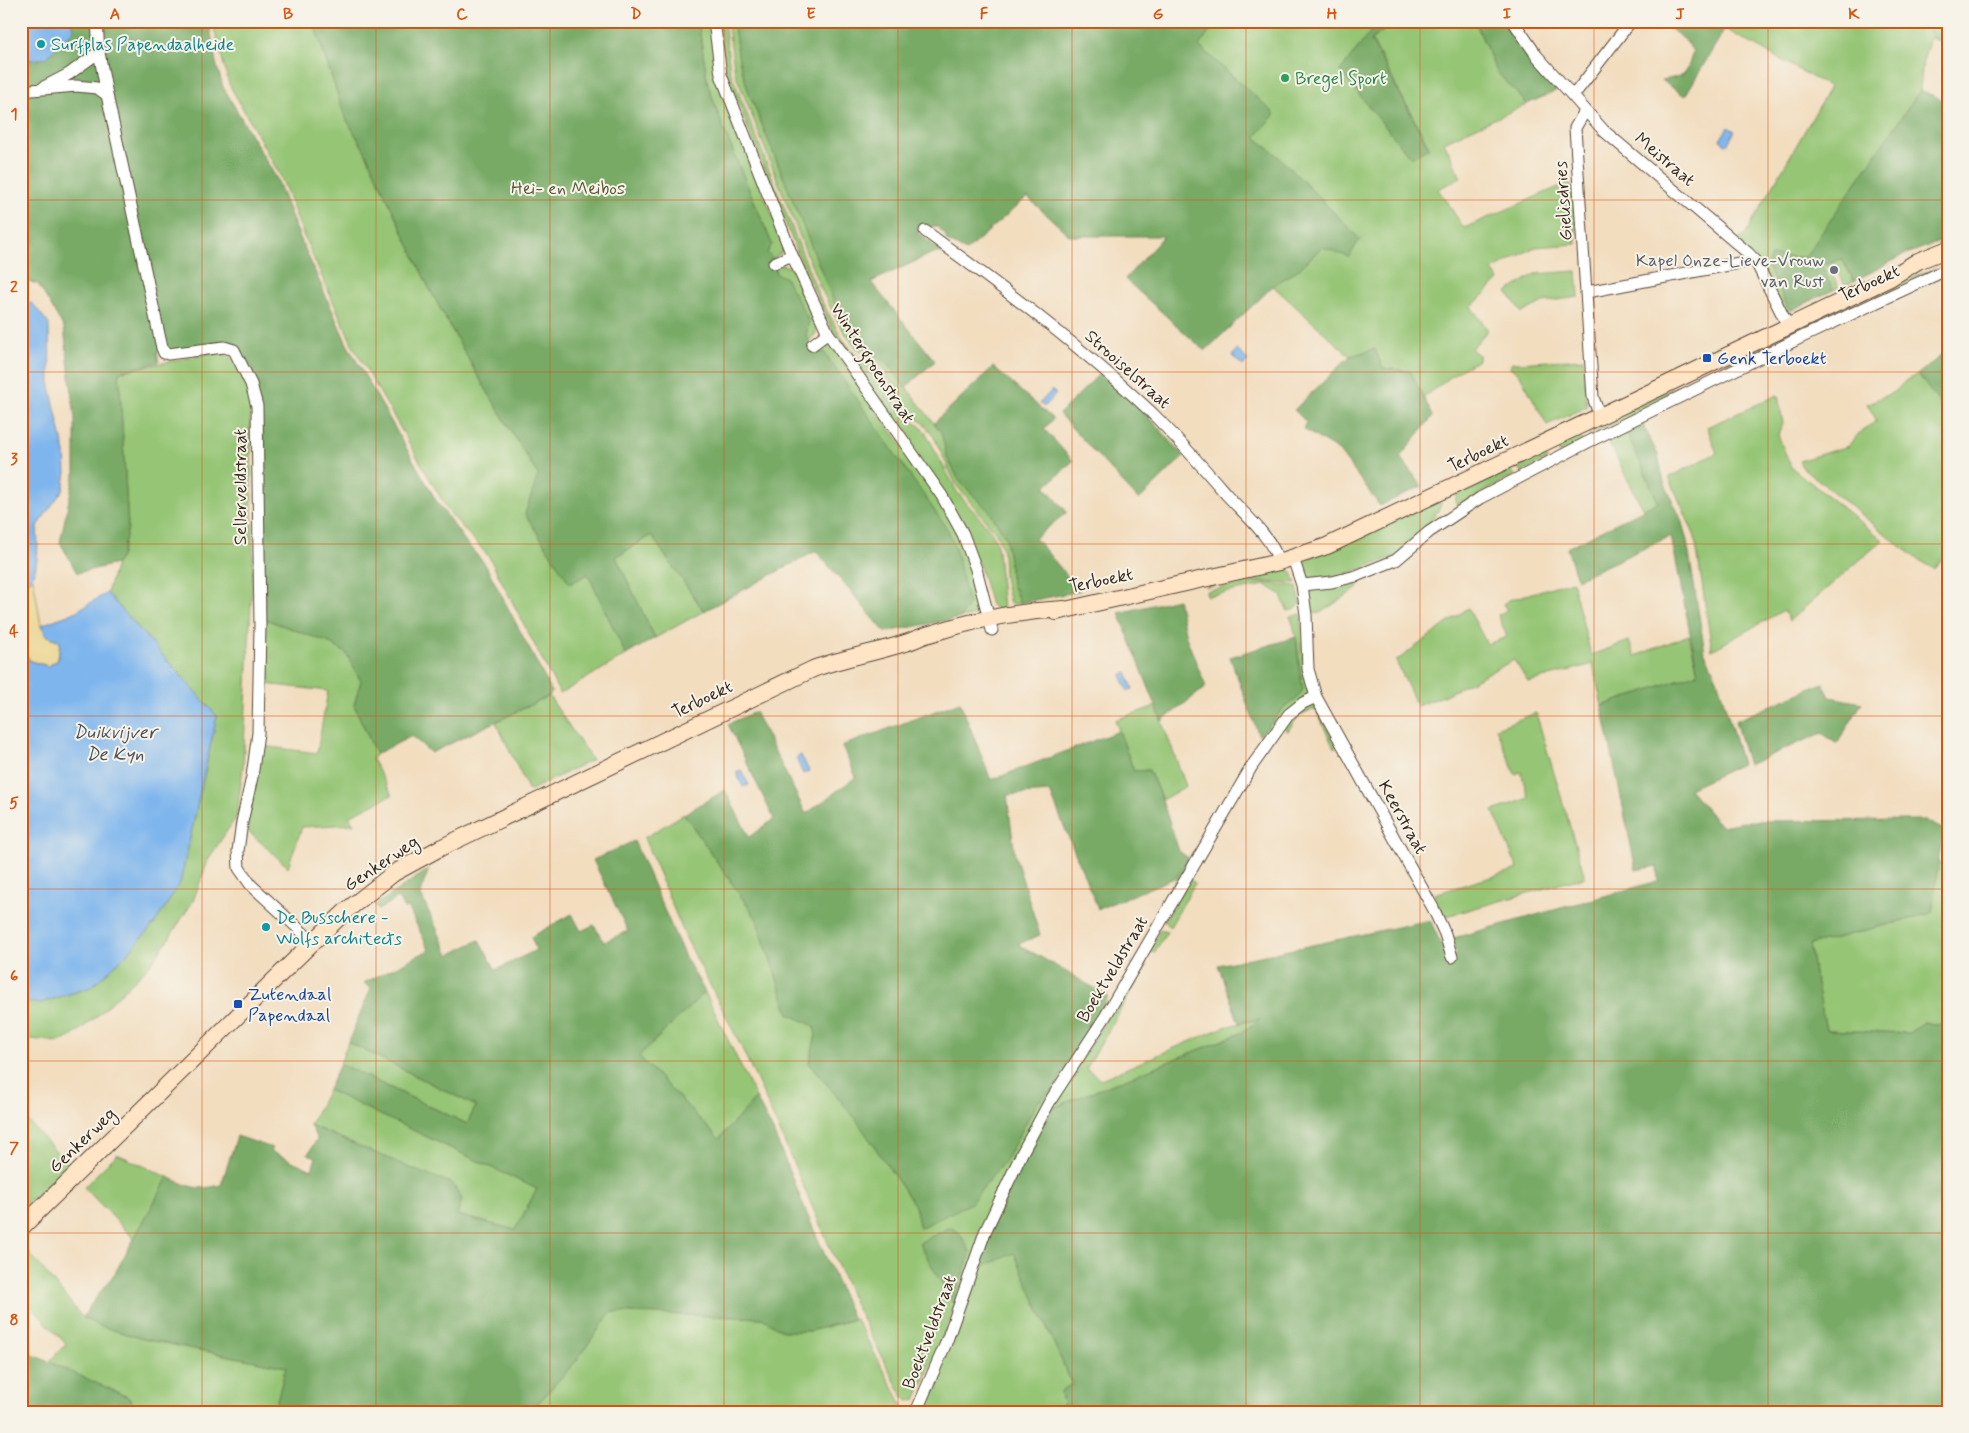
<svg xmlns="http://www.w3.org/2000/svg" width="1969" height="1433" viewBox="0 0 1969 1433" font-family="Mynerve,sans-serif">
	<style>
		.green { fill: #95c575; stroke: #68784a }
		.forest { fill: #78aa66; stroke: #5a6a42 }
		.sand { fill: #eeda9e; stroke: #94825e }
		.water { fill: #7eb5ed; stroke: #5c7086 }
		.lines { fill: none; stroke-linecap: round; stroke-linejoin: round }
		.minor-casing { stroke: #564536; stroke-width: 13 }
		.secondary-casing { stroke: #564536; stroke-width: 18 }
		.minor { stroke: #fff; stroke-width: 11 }
		.secondary { stroke: #ffe4c6; stroke-width: 16 }
		.grid { fill: none; stroke: #d7540e; stroke-width: 1; stroke-opacity: 0.55 }
		.culture-dot { fill: #0f9aa8; stroke: #f7f3e8; stroke-width: 2 }
		.leisure-dot { fill: #2e9e5b; stroke: #f7f3e8; stroke-width: 2 }
		.worship-dot { fill: #6b7280; stroke: #f7f3e8; stroke-width: 2 }
		.transit-dot { fill: #1a4fb4; stroke: #f7f3e8; stroke-width: 2 }
		.labels { text-anchor: middle; stroke-width: 4; stroke-linejoin: round; paint-order: stroke }
		.culture-label { font-size: 18px; fill: #0d838f; stroke: #f7f3e8; text-anchor: start }
		.leisure-label { font-size: 18px; fill: #27864d; stroke: #f7f3e8; text-anchor: start }
		.street-label { font-size: 18px; fill: #3b2a1e; stroke: #f7f3e8 }
		.park-label { font-size: 18px; fill: #565838; stroke: #f7f3e8 }
		.worship-label { font-size: 18px; fill: #5b616d; stroke: #f7f3e8; text-anchor: end }
		.transit-label { font-size: 18px; fill: #164399; stroke: #f7f3e8; text-anchor: start }
		.water-label { font-size: 19px; font-style: italic; fill: #4f545c; stroke: #f7f3e8 }
		.neatline { fill: none; stroke: #d7540e; stroke-width: 2 }
		.grid-label { font-size: 16px; text-anchor: middle; font-weight: bold; fill: #d7540e }
	</style>
	<rect width="100%" height="100%" fill="#f7f3e8"/>
	<filter id="ink" filterUnits="userSpaceOnUse"><feTurbulence type="fractalNoise" baseFrequency=".02" numOctaves="2"/><feDisplacementMap in="SourceGraphic" scale="10" xChannelSelector="R" yChannelSelector="G"/><feConvolveMatrix kernelMatrix="1 2 1 2 8 2 1 2 1" color-interpolation-filters="sRGB"/></filter>
	<filter id="wash" filterUnits="userSpaceOnUse"><feTurbulence type="fractalNoise" baseFrequency=".0096" numOctaves="4" result="noise"/><feDisplacementMap in="SourceGraphic" scale="20" xChannelSelector="R" yChannelSelector="G"/><feGaussianBlur stdDeviation="1.12" result="paint"/><feColorMatrix in="noise" values="0 0 0 0 0 0 0 0 0 0 0 0 0 0 0 0 0 1.4 0 .05"/><feComposite in="paint" operator="in"/></filter>
	<g filter="url(#wash)">
		<rect width="100%" height="100%" fill="#f2ddbf"/>
		<path class="green" d="M212 21H313L345 117 365 151 430 290 475 371 538 475 571 583 588 574 626 655 560 694 489 557 449 512 354 348 305 239 281 177 229 84Z
			M698 21H710L718 79 783 242 782 252 773 259 767 253 772 244 724 130 708 85Z
			M719 21H724L730 70 734 81 820 298 842 338 856 355 879 369 885 375 895 404 903 414 920 426 926 433 957 492 990 530 996 541 998 551 1003 609H996L991 605 979 564 833 331 802 265 730 83 725 70Z
			M727 21H733L739 60 749 93 834 302 858 343 889 365 941 432 947 457 960 482 990 512 1006 538 1012 584 1020 603 1010 604 1004 577 1003 551 997 534 956 485 934 437 923 423 902 407 886 371 877 362 856 348 841 327 819 285 735 73Z
			M1200 21H1379L1341 72 1411 158 1429 147 1371 39 1396 21H1475L1497 72 1527 104 1444 142 1461 178 1438 189 1464 228 1570 182 1576 204V244L1535 247 1492 270 1499 280 1471 307 1488 330 1471 349 1480 356 1477 361 1457 372 1423 398 1410 371 1382 368 1375 349 1350 356 1273 286 1300 268 1322 247 1360 239 1280 158 1255 137 1274 114 1198 46 1211 29Z
			M1716 21H1930V38L1923 61 1920 90 1915 98 1805 258 1771 257 1767 266 1788 308 1794 309 1786 313 1739 240 1741 237 1743 238 1830 87 1725 29Z
			M1842 259 1854 281 1845 285 1835 264 1833 263 1828 267 1839 288 1833 290 1820 265Z
			M782 265 791 267 795 274 818 326 815 335 809 341 776 274 775 267Z
			M1936 268 1932 272 1875 299V293L1877 290Z
			M1577 271 1579 297 1543 302 1522 313 1507 292 1535 274Z
			M826 345 834 349 934 491 954 527 967 554 980 604C977 617 972 616 960 618L879 432 824 352 816 353 814 348Z
			M1765 345 1771 348 1721 374 1720 367 1757 348 1759 352 1766 348Z
			M211 353C216 353 222 352 227 355 240 363 246 385 250 399L253 563 243 766 237 816 209 858 193 901 168 940 149 966 96 1017 71 1037 59 1042 21 1038V1002L41 1003 91 987 125 956 155 923 180 883 217 716 107 593 116 564 121 557 128 527 119 372Z
			M1583 359 1587 407 1547 425 1520 375 1510 367 1512 362 1516 363Z
			M1918 374 1944 409 1948 420V551L1934 569 1913 556 1802 467 1799 461 1848 446 1862 430 1877 421 1867 404 1896 391 1905 381Z
			M1678 386H1683L1687 390 1588 436 1589 429Z
			M1778 395 1783 423 1778 435 1791 467 1883 540 1789 621 1784 610 1712 650 1695 537 1669 477 1717 453 1707 427Z
			M1626 431 1659 502 1643 509 1607 439Z
			M1575 435 1583 441 1560 453 1556 445Z
			M1539 453 1548 459 1522 473 1516 464Z
			M1506 469 1510 470 1515 475 1461 505 1456 504V497L1458 492Z
			M1439 500 1441 504 1439 509 1428 526 1397 556 1333 579H1304C1301 569 1300 565 1309 558Z
			M651 535 704 611 655 638 616 557Z
			M1284 567C1292 569 1293 575 1296 583L1240 581 1206 587 1207 585Z
			M1350 579 1356 582 1358 588 1320 613 1309 611 1305 590Z
			M1572 581 1591 655 1629 641 1635 656 1689 635 1698 673 1602 706 1593 664 1528 682 1514 660 1443 696 1417 706 1396 661 1468 608 1487 644 1507 637 1498 615 1507 610 1503 604 1509 600Z
			M1246 583H1267L1294 586 1297 587 1301 604 1296 609 1288 611 1280 594 1266 585 1207 596 1206 591Z
			M1301 614 1302 652 1309 687 1308 693 1267 737 1261 733 1283 709 1299 696 1303 689C1298 665 1299 637 1290 616Z
			M265 619 330 643 346 653 361 681 354 705 376 754 372 759 392 795 349 816 354 824 302 827 288 867 249 832 247 826 262 746 317 753 328 691 265 684Z
			M549 696 592 760 529 791 496 722Z
			M1309 704H1314L1338 746 1334 748 1316 710C1301 710 1295 721 1287 732L1284 726 1288 721Z
			M1156 706 1186 786 1162 800 1149 770 1134 771 1115 720Z
			M1536 713 1585 877 1443 917 1434 894 1518 869 1493 811 1529 798 1521 772 1515 774 1496 728Z
			M684 814 756 918 789 1014 814 1026 816 1035 809 1063 855 1117 915 1206 920 1228 1006 1159 1037 1103 1055 1087 953 1312 916 1400 908 1401 902 1395 855 1305 762 1091 736 1036 686 938 644 838Z
			M1193 851 1195 853 1163 909 1159 908Z
			M1938 863 1948 866V1017L1938 1025 1924 1022 1909 1033 1826 1030 1809 945 1932 913Z
			M1189 879 1195 883 1170 927 1164 922Z
			M1160 930 1167 932 1154 953 1150 951Z
			M1141 963 1147 965 1086 1069 1101 1079 1224 1027 1262 1018 1241 1033 1050 1109Z
			M705 992 756 1098 719 1139 638 1056Z
			M348 1042 476 1106 467 1124 340 1064Z
			M328 1090 537 1189 515 1230 457 1215 462 1199 451 1183 422 1173 310 1125Z
			M21 1114 68 1164 22 1208 21 1207Z
			M117 1154 168 1177 135 1240 84 1187Z
			M23 1245 83 1318 100 1326 143 1339 286 1367 274 1412H140L128 1397 48 1363 66 1344 21 1296Z
			M1014 1252 1072 1384 1061 1392 1064 1412H919L978 1265 980 1268Z
			M610 1312 762 1318 784 1331H810L856 1319 906 1412H530L577 1360Z
			M21 1348 29 1353 21 1377Z"/>
		<path class="forest" d="M72 21H209L216 63 223 87 277 179 295 226 347 344 437 502 468 545 485 564 552 692 549 696 431 753 412 736 376 754 354 705 361 681 346 653 330 643 265 619 257 382 241 352 226 342 157 352 159 362 119 372 128 527 121 557 116 564 77 573 60 542 75 472V418L64 328 38 284 21 280V61L46 58 74 30Z
			M313 21H698L708 85 724 130 772 244 767 253 773 259 776 274 785 277 809 321 806 336 816 353 824 352 948 530 956 551 969 604 960 618 885 632 816 551 704 611 651 535 616 557 655 638 626 655 588 574 570 584 525 514 538 475 475 371 430 290 365 151 345 117Z
			M733 21H1200L1211 29 1199 46 1275 114 1255 137 1280 158 1360 239 1349 257 1322 247 1300 268 1273 286 1205 351 1125 279 1164 236H1070L1027 197 966 251 947 241 945 234 936 226 928 227 924 225 917 232 943 253H933L871 282 935 361 905 388 889 365 858 343 834 302 749 93 739 60Z
			M1379 21H1396L1371 40 1429 148 1411 158 1340 71Z
			M1475 21H1506L1545 72 1556 91 1527 104 1497 72Z
			M1659 21H1716L1725 29 1685 96 1661 80C1687 76 1686 75 1693 51L1684 39Z
			M1930 21H1948V44L1930 38Z
			M1920 90 1948 102 1943 124 1948 128V239L1906 254 1854 281 1842 259 1821 265 1833 290 1794 309 1788 308 1767 266 1771 256 1805 257Z
			M1375 349 1383 368 1410 371 1433 416 1400 457 1422 486 1380 506 1339 451 1303 429 1306 422 1294 410 1350 356Z
			M1948 350V420L1944 409 1918 374Z
			M993 367 1053 419 1044 429 1073 461 1045 487 1067 512 1035 538 1080 591 1020 603 1012 584 1006 538 990 512 960 482 947 457 941 432 934 423Z
			M1099 374 1148 416 1184 456 1139 500 1059 414Z
			M1642 423 1658 455 1664 482 1681 519 1687 541 1705 653 1717 678 1742 764 1689 789 1721 826 1749 821 1925 820 1944 830 1938 863 1932 913 1809 945 1826 1030 1909 1033 1924 1022 1938 1025 1948 1017V1412H1064L1061 1391 1072 1384 1014 1253 980 1268 978 1265 995 1220 1050 1109 1241 1033 1260 1019 1239 1023 1218 965 1430 920 1447 957 1457 954 1450 939 1658 881 1657 866 1636 870 1602 706 1698 673 1671 536 1577 579 1567 548 1658 502 1626 431Z
			M1178 599 1186 637 1206 687 1162 721 1119 613Z
			M1296 637 1299 667 1303 689 1299 696 1283 709 1259 736 1230 657Z
			M1823 683 1830 697 1862 703 1837 744 1822 733 1748 765 1735 721Z
			M960 702 991 780 1119 731 1134 771 1149 770 1162 800 1179 851 1188 858 1177 877 1098 909 1050 792 1007 795 1015 856 1040 935 1018 944 1108 996 1090 1033 1055 1087 1037 1103 1006 1159 971 1203 920 1228 915 1206 855 1118 809 1063 816 1035 814 1026 789 1014 756 918 684 814 725 790 749 837 774 819 728 724 755 712 806 814 856 777 842 746Z
			M634 841 684 955 705 992 639 1056 719 1139 756 1098 773 1131 810 1221 853 1319 810 1331H783L762 1318 611 1312 577 1360 530 1412H274L286 1367 143 1339 100 1326 83 1318 89 1307 115 1273 168 1177C191 1187 195 1191 221 1185L237 1136 272 1148 270 1151 312 1170 316 1157 308 1154 317 1139 310 1125 422 1173 452 1183 462 1200 457 1215 515 1230 537 1189 328 1090 340 1064 467 1124 476 1106 348 1042 371 988 364 983 429 950 408 907 404 909 398 898 378 910 375 905 429 869 420 893 449 955 479 940 496 970 536 950 531 937 572 914 581 931 594 925 604 942 628 931 593 860Z
			M950 1227 959 1232 971 1253 952 1302 919 1243Z
			M29 1353 128 1397 140 1412H21V1377Z"/>
		<path class="sand" d="M33 578 41 625 46 635 60 641 58 660 48 666 30 661 26 654 21 650V587Z"/>
		<path class="water" d="M21 21H72L74 30 46 58 21 61Z
			M1728 127 1735 131 1727 145 1720 140Z
			M21 299 33 304 49 324 50 386 65 453 66 473 63 490 37 526C38 540 41 583 21 584Z
			M1237 350 1248 360 1243 366 1232 356Z
			M1052 390 1056 394 1044 407 1040 403Z
			M107 593 217 716 180 883 155 923 125 956 91 987 41 1003 21 1002V650L26 654 30 661 48 666 58 660 60 641 46 635 41 625 73 613Z
			M1127 673 1133 689 1128 691 1121 675Z
			M801 755 809 771 803 774 796 758Z
			M741 770 749 785 743 787 736 772Z"/>
	</g>
	<g filter="url(#ink)">
		<g class="lines">
			<defs>
				<path id="minor" d="M97 21 99 52 107 95 162 348 164 353 168 354 224 347 234 350 251 384 257 406 260 625 258 733 252 777 242 822 238 851 239 868 251 885 313 942
					M714 21 721 75 792 255 828 333 942 496 963 534 976 569 992 630
					M1513 21 1537 56 1604 131 1748 253 1755 260 1788 326
					M44 87 69 74 99 52
					M21 91 76 86 97 88 107 95
					M1573 96 1631 21
					M1585 111 1575 128 1593 397 1600 417
					M925 231C1003 288 1081 346 1152 413 1178 439 1202 466 1226 494 1244 514 1271 536 1279 562
					M774 263 792 255
					M1587 292 1755 260
					M812 345 828 333
					M1293 558 1302 585 1306 615 1308 669 1316 697 1433 908 1445 934 1452 957
					M1302 585 1332 582 1356 576 1396 560 1429 532 1480 498 1586 443 1800 338 1948 269
					M916 1412 946 1343 985 1232 1022 1153 1050 1101 1105 1017 1252 766 1289 714 1303 703 1316 697"/>
				<path id="secondary" d="M1056 612 1279 562 1327 546 1890 278 1918 261 1948 249
					M21 1228 313 942 347 910 394 873 440 848 813 669C843 658 874 653 905 643 913 641 921 636 930 634 973 620 1019 611 1064 609"/>
			</defs>
			<use href="#minor" class="minor-casing"/>
			<use href="#secondary" class="secondary-casing"/>
			<use href="#minor" class="minor"/>
			<use href="#secondary" class="secondary"/>
		</g>
	</g>
	<path class="grid" d="M202 21V1412M376 21V1412M550 21V1412M724 21V1412M898 21V1412M1072 21V1412M1246 21V1412M1420 21V1412M1594 21V1412M1768 21V1412M21 200H1948M21 372H1948M21 544H1948M21 716H1948M21 889H1948M21 1061H1948M21 1233H1948"/>
	<g class="culture-dot">
		<circle cx="41" cy="44" r="5"/>
		<circle cx="266" cy="927" r="5"/>
	</g>
	<circle class="leisure-dot" cx="1285" cy="78" r="5"/>
	<circle class="worship-dot" cx="1834" cy="270" r="5"/>
	<g class="transit-dot">
		<rect x="1702" y="353" width="10" height="10" rx="2.5"/>
		<rect x="233" y="999" width="10" height="10" rx="2.5"/>
	</g>
	<g class="labels">
		<g class="culture-label">
			<text x="51" y="50">Surfplas Papendaalheide</text>
			<text x="276" y="923">De Busschere -<tspan x="276" dy="21">Wolfs architects</tspan></text>
		</g>
		<g class="leisure-label">
			<text x="1295" y="84">Bregel Sport</text>
		</g>
		<g class="street-label">
			<text transform="translate(1665 159) rotate(40)" y="6">Meistraat</text>
			<text transform="translate(1563 201) rotate(-94)" y="6">Gielisdries</text>
			<text transform="translate(1869 283) rotate(-25)" y="6">Terboekt</text>
			<text transform="translate(873 363) rotate(57)" y="6">Wintergroenstraat</text>
			<text transform="translate(1128 369) rotate(42)" y="6">Strooiselstraat</text>
			<text transform="translate(1478 453) rotate(-26)" y="6">Terboekt</text>
			<text transform="translate(240 487) rotate(-90)" y="6">Sellerveldstraat</text>
			<text transform="translate(1101 580) rotate(-12)" y="6">Terboekt</text>
			<text transform="translate(702 699) rotate(-26)" y="6">Terboekt</text>
			<text transform="translate(1403 817) rotate(61)" y="6">Keerstraat</text>
			<text transform="translate(381 863) rotate(-34)" y="6">Genkerweg</text>
			<text transform="translate(1112 969) rotate(-59)" y="6">Boektveldstraat</text>
			<text transform="translate(82 1140) rotate(-44)" y="6">Genkerweg</text>
			<text transform="translate(929 1332) rotate(-69)" y="6">Boektveldstraat</text>
		</g>
		<g class="park-label">
			<text x="568" y="194">Hei- en Meibos</text>
		</g>
		<g class="worship-label">
			<text x="1824" y="266">Kapel Onze-Lieve-Vrouw<tspan x="1824" dy="21">van Rust</tspan></text>
		</g>
		<g class="transit-label">
			<text x="1717" y="364">Genk Terboekt</text>
			<text x="248" y="1000">Zutendaal<tspan x="248" dy="21">Papendaal</tspan></text>
		</g>
		<g class="water-label">
			<text x="115" y="738">Duikvijver<tspan x="115" dy="22">De Kyn</tspan></text>
		</g>
	</g>
	<rect width="1969" height="1433" fill="none" stroke="#f7f3e8" stroke-width="55"/>
	<rect x="28" y="28" width="1914" height="1378" class="neatline"/>
	<g class="grid-label">
		<text x="115" y="19">A</text>
		<text x="288" y="19">B</text>
		<text x="462" y="19">C</text>
		<text x="636" y="19">D</text>
		<text x="811" y="19">E</text>
		<text x="984" y="19">F</text>
		<text x="1158" y="19">G</text>
		<text x="1332" y="19">H</text>
		<text x="1507" y="19">I</text>
		<text x="1680" y="19">J</text>
		<text x="1854" y="19">K</text>
		<text x="14" y="119">1</text>
		<text x="14" y="292">2</text>
		<text x="14" y="464">3</text>
		<text x="14" y="636">4</text>
		<text x="14" y="808">5</text>
		<text x="14" y="981">6</text>
		<text x="14" y="1153">7</text>
		<text x="14" y="1325">8</text>
	</g>
</svg>
